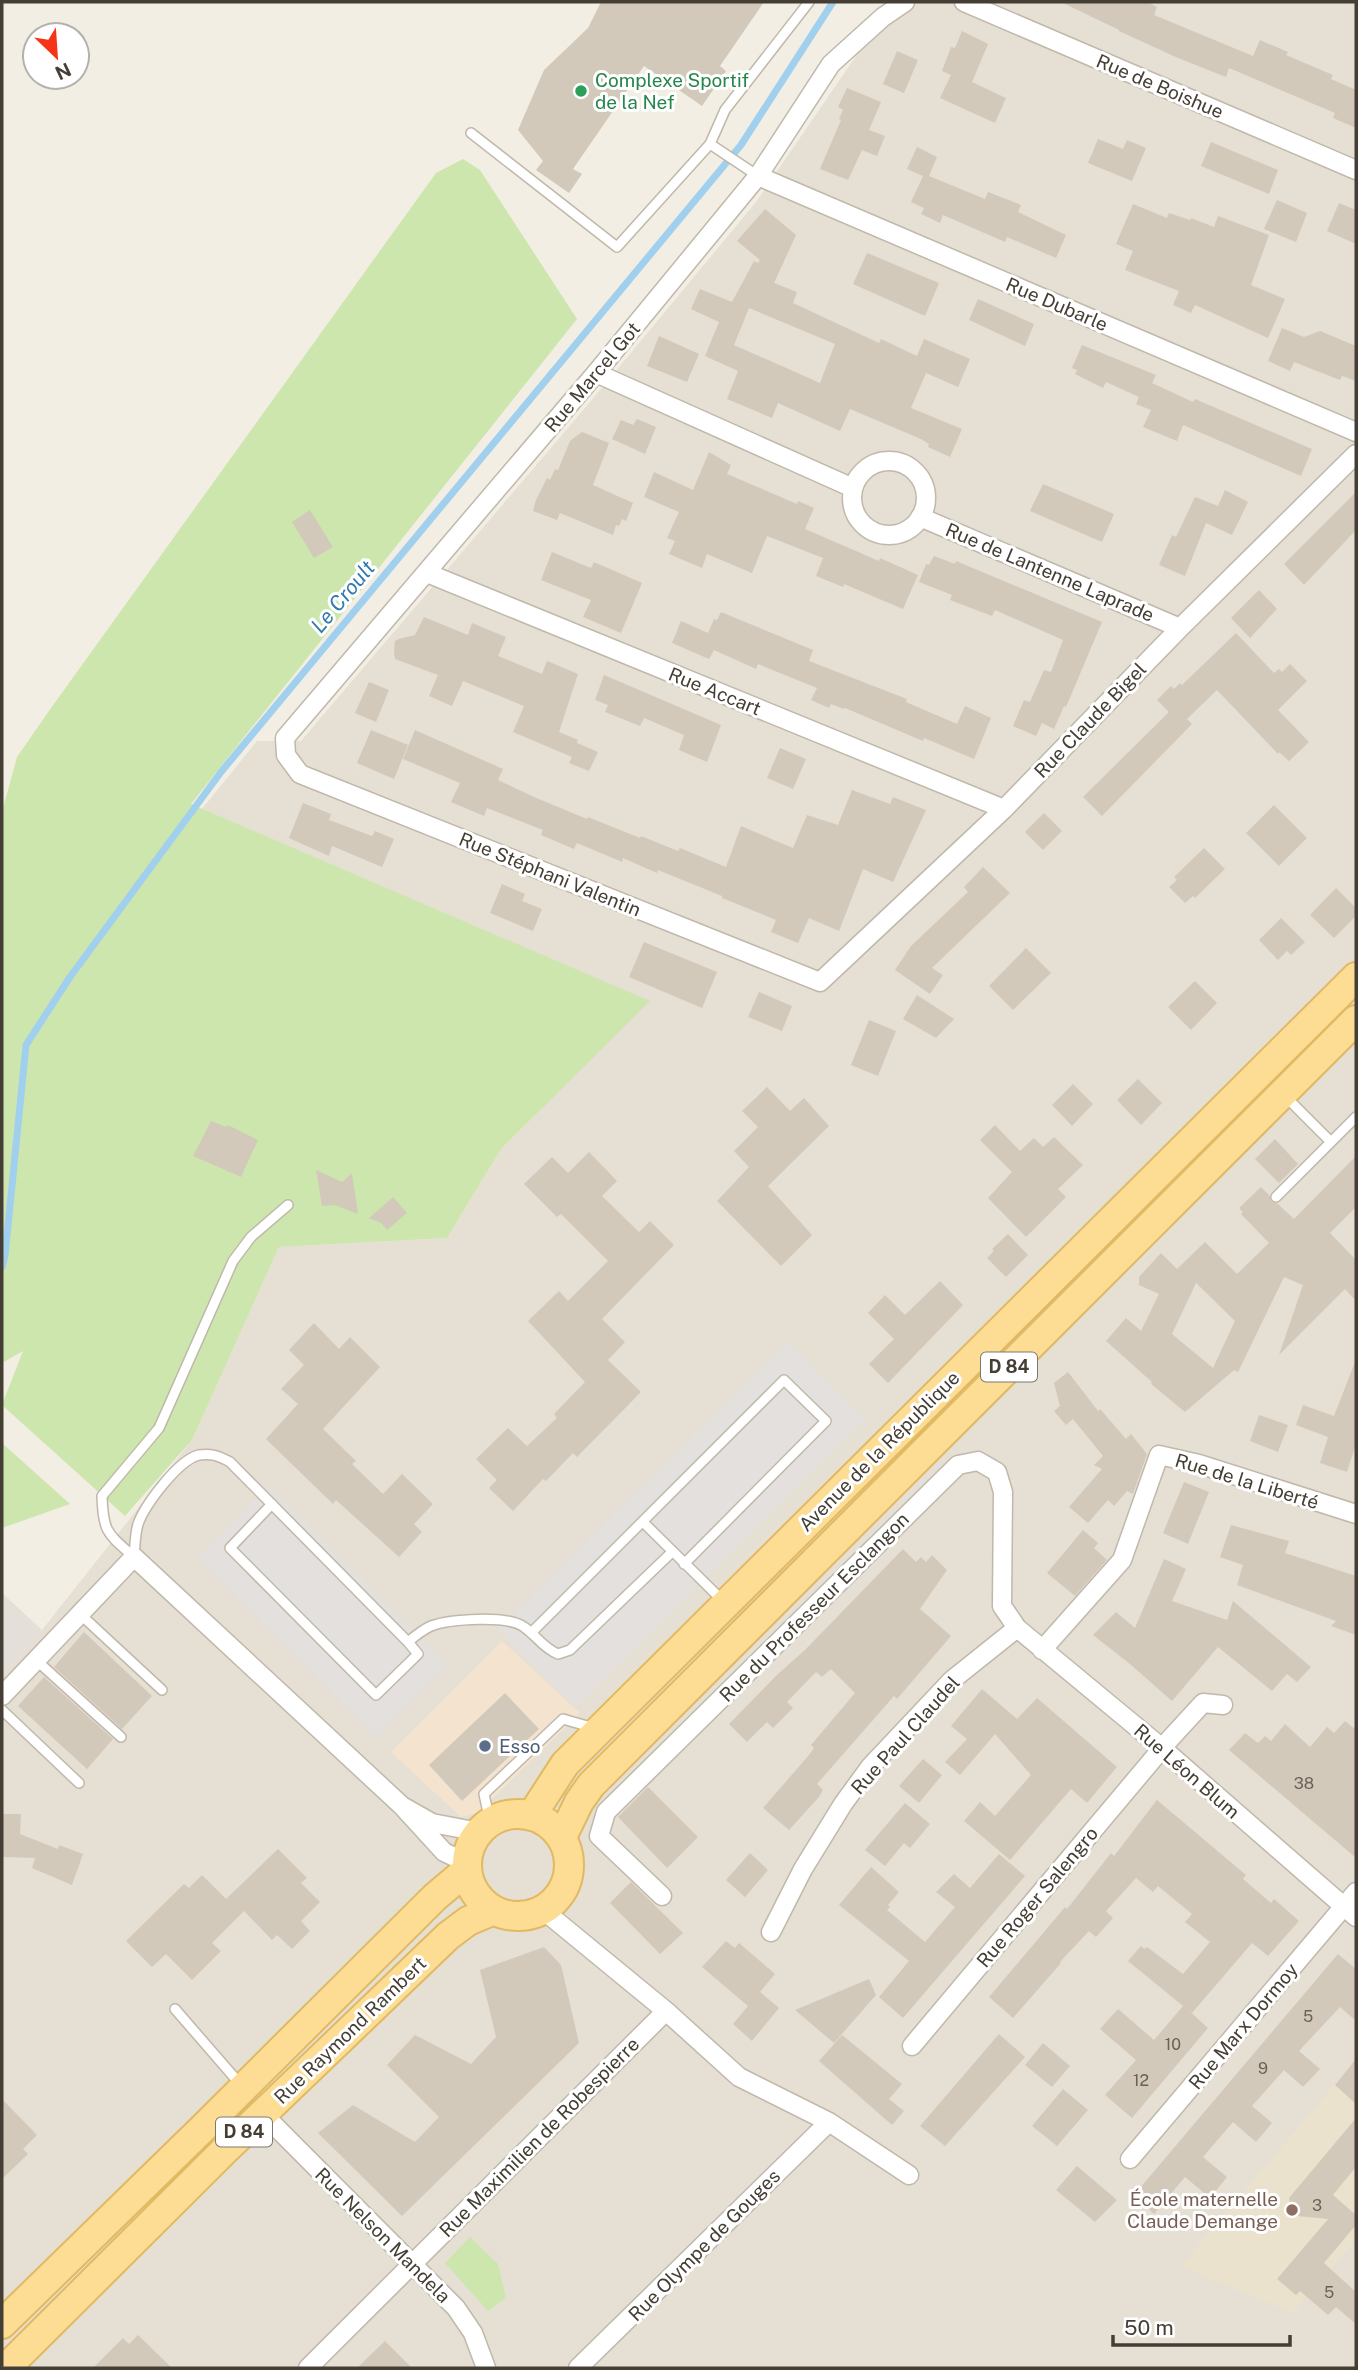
<svg xmlns="http://www.w3.org/2000/svg" width="1358" height="2370" viewBox="0 0 1358 2370" font-family="'Public Sans',sans-serif">
	<style>
		.residential { fill: #e6dfd3 }
		.commercial { fill: #f4e4cf }
		.industrial { fill: #e4dfd9 }
		.education { fill: #ebe2ce }
		.green { fill: #cde6ad }
		.parking { fill: #e3e0dd }
		.lines { fill: none; stroke-linecap: round; stroke-linejoin: round }
		.stream { stroke: #a1d0ee; stroke-width: 7 }
		.building { fill: #d3c9ba; fill-rule: evenodd }
		.service-casing { stroke: #c0b8aa; stroke-width: 12 }
		.minor-casing { stroke: #c0b8aa; stroke-width: 21 }
		.primary-casing { stroke: #e1b963; stroke-width: 32 }
		.service { stroke: #fff; stroke-width: 9 }
		.minor { stroke: #fff; stroke-width: 18 }
		.primary { stroke: #fcdd93; stroke-width: 28 }
		.leisure-dot { fill: #2e9e5b; stroke: #fff; stroke-width: 2.5 }
		.service-dot { fill: #5c6f8a; stroke: #fff; stroke-width: 2.5 }
		.education-dot { fill: #8d6e63; stroke: #fff; stroke-width: 2.5 }
		.labels { text-anchor: middle; stroke-width: 6; stroke-linejoin: round; paint-order: stroke }
		.number-label { font-size: 16px; fill: #686156 }
		.shield { fill: #fff; stroke: #7c7871; stroke-width: 2 }
		.shield-label { font-size: 18px; font-weight: bold; fill: #443e34 }
		.leisure-label { font-size: 19px; fill: #27864d; stroke: #fff; text-anchor: start }
		.street-label { font-size: 19px; fill: #443e34; stroke: #fff }
		.service-label { font-size: 19px; fill: #4e5e75; stroke: #fff; text-anchor: start }
		.education-label { font-size: 19px; fill: #785e54; stroke: #fff; text-anchor: end }
		.water-label { font-size: 21px; font-style: italic; fill: #307aad; stroke: #fff }
	</style>
	<rect width="100%" height="100%" fill="#f2eee4"/>
	<path class="residential" d="M893 2H1356V2368H2V1675L42 1630 192 1440 279 1247 447 1238 501 1149 649 1001 202 809 257 741H301L591 401 756 202Z"/>
	<path class="commercial" d="M502 1641 580 1713 479 1812 461 1817 391 1752Z"/>
	<path class="industrial" d="M2 1593 42 1630 2 1675Z"/>
	<path class="education" d="M1351 2065 1356 2069V2173L1353 2177 1356 2181V2240L1292 2313 1181 2266Z"/>
	<path class="green" d="M463 159 480 170 577 319 191 804 650 1001 501 1149 447 1238 279 1247 192 1440 125 1516 2 1405 23 1351 2 1363V812L17 757 51 708 436 173Z
		M2 1443 70 1504 2 1528Z
		M470 2237 498 2264 506 2298 488 2311 445 2263Z"/>
	<path class="parking" d="M788 1341 865 1419 576 1707 498 1629Z
		M269 1486 449 1665 377 1737 197 1558Z"/>
	<g class="lines">
		<path class="stream" d="M2 1267 5 1256 26 1045 70 977 221 772 741 145 833 2"/>
	</g>
	<path class="building" d="M601 2H764L720 66 726 71 702 106 644 66 573 169 582 174 569 193 536 170 543 161 518 130 544 70 588 28Z
		M1061 2H1148L1157 7 1154 15 1253 56 1260 40 1288 52 1286 55 1333 75 1331 79 1356 90V128L1333 118 1335 113 1229 68 1226 77 1178 58 1119 31V30Z
		M962 31 988 44 972 82 1006 98 995 123 940 98 951 75 942 71 951 47 955 48Z
		M897 51 918 60 904 93 883 84Z
		M847 88 881 102 869 130 885 136 877 156 862 150 848 180 820 169 841 120 839 119 843 110 838 107Z
		M1098 139 1123 149 1127 140 1146 148 1132 181 1088 163Z
		M1211 142 1278 170 1269 194 1201 166Z
		M917 147 937 157 929 176 985 199 988 192 1021 205 1018 212 1066 235 1056 258 1007 237 1005 242 943 215 940 223 921 214 924 208 911 202 923 176 907 169Z
		M1277 200 1307 213 1296 242 1264 229Z
		M1339 203 1356 210V244L1327 231Z
		M1133 204 1167 218 1169 213 1190 220 1191 218 1214 227 1218 216 1269 235 1251 285 1285 299 1268 338 1195 305 1191 313 1173 305 1179 291 1125 270 1133 251 1116 244Z
		M765 209 796 235 774 283 797 292 793 303 879 343 881 339 917 356 924 339 970 359 958 387 926 373 911 408 962 429 950 457 928 447 929 444 921 439 850 409 840 431 778 403 772 418 727 399 738 371 705 356 719 322 691 309 700 289 732 302 754 261 758 263 760 260 737 241ZM749 308 835 344 820 383 734 345Z
		M867 253 939 283 925 316 853 284Z
		M978 299 1034 324 1025 346 969 320Z
		M1282 328 1304 337 1320 331 1356 346V381L1342 376 1340 380 1294 362 1290 371 1268 361Z
		M659 336 699 354 687 382 647 366Z
		M1082 345 1156 375 1152 383 1193 402 1195 399 1312 449 1301 476 1183 425 1177 441 1143 427 1151 410 1136 404 1139 397 1106 382 1103 388 1075 374 1077 370 1072 368Z
		M637 419 656 427 645 454 612 439 621 420 633 425Z
		M582 432 609 443 593 485 633 503 626 521 622 519 619 526 616 525 613 535 560 513 557 520 533 511 536 500 547 478 550 480 555 469 558 470 570 441Z
		M709 452 731 465 727 474 797 504 798 501 814 508 805 529 879 561 880 558 918 575 903 609 844 584 843 587 816 576 823 558 767 536 752 573 707 554 702 568 669 554 675 541 667 538 679 512 644 497 654 472 693 490Z
		M1043 484 1114 514 1102 542 1030 511Z
		M1225 490 1248 502 1232 535 1206 523 1185 576 1159 565 1172 535 1176 537 1195 497 1218 506Z
		M1356 492V530L1304 585 1284 564Z
		M310 510 333 547 314 558 292 522Z
		M552 552 591 568 594 562 642 583 621 633 583 617 591 600 541 580Z
		M934 556 955 564 956 561 1102 622 1066 707 1064 706 1054 729 1042 723 1036 736 1013 726 1024 700 1030 702 1044 670 1051 672 1063 640 995 610 992 616 950 600 952 595 919 582 926 564 929 565Z
		M1259 590 1277 609 1250 638 1231 618Z
		M721 612 813 650 809 661 907 699 906 702 957 724 965 706 991 718 974 759 924 738 923 741 845 708 844 709 831 704 829 708 811 700 817 688 758 664 756 669 714 650 709 659 672 643 681 621 708 633 714 619 717 620Z
		M424 617 468 635 472 623 506 637 498 656 542 674 547 661 578 674 559 732 578 740 577 743 598 752 589 771 569 763 572 757 513 732 524 706 463 681 452 706 429 696 438 675 395 659 394 651 395 641 399 639 415 635Z
		M1236 633 1274 673 1279 669 1282 672 1290 664 1307 681 1278 710 1309 742 1289 761 1279 752 1278 754 1217 690 1187 719 1192 724 1102 816 1083 797 1169 712 1157 700 1171 686 1174 689 1180 683 1182 685Z
		M604 675 721 725 707 762 679 750 684 735 644 718 640 726 605 712 608 705 595 700Z
		M369 682 389 690 376 722 355 713Z
		M371 730 408 745 394 779 357 763Z
		M415 730 503 769 498 780 534 797 587 819 588 817 640 838 641 836 678 851 680 848 726 867 741 826 793 848 807 815 838 825 852 790 890 804 893 797 926 810 893 882 863 869 839 931 809 918 798 943 771 932 776 920 722 898V896L658 870 657 873 623 858 622 862 577 843 574 849 541 835 543 830 487 808 484 816 451 802 460 783 403 759Z
		M780 748 806 759 793 789 767 778Z
		M303 803 331 814 329 820 372 836 375 831 394 839 382 867 332 846 329 856 289 838Z
		M1274 805 1307 838 1279 866 1246 833Z
		M1044 813 1062 831 1043 850 1025 832Z
		M1204 848 1225 869 1195 898 1193 896 1185 903 1169 887 1177 880 1174 877Z
		M983 867 1010 893 932 968 943 975 930 994 895 970 911 946 968 892 964 887Z
		M502 884 525 894 522 901 542 909 533 931 490 913Z
		M1336 888 1356 908V916L1334 938 1310 915Z
		M1281 918 1305 942 1291 955 1287 951 1278 960 1259 940Z
		M644 942 717 972 702 1008 629 977Z
		M1026 948 1051 973 1013 1010 989 986Z
		M1195 981 1217 1003 1191 1030 1168 1007Z
		M759 992 792 1006 782 1031 748 1017Z
		M917 995 954 1019 936 1038 903 1019Z
		M869 1020 896 1031 878 1076 851 1065Z
		M1138 1079 1162 1103 1141 1125 1117 1100Z
		M1073 1084 1093 1104 1072 1126 1052 1105Z
		M767 1087 790 1111 804 1098 829 1126 768 1186 812 1235 781 1266 717 1201 749 1167 734 1151 758 1127 742 1111Z
		M211 1121 226 1127 228 1125 258 1140 241 1177 193 1156Z
		M995 1125 1020 1151 1034 1138 1043 1147 1054 1137 1083 1165 1058 1189 1066 1197 1026 1237 988 1198 1012 1172 980 1140Z
		M1275 1139 1298 1164 1279 1183 1255 1159Z
		M589 1152 617 1181 602 1196 639 1232 650 1221 674 1245 602 1319 625 1342 608 1360 641 1392 577 1457 573 1453 546 1481 543 1479 513 1511 489 1488 497 1480 476 1459 508 1428 527 1446 557 1418 554 1414 585 1382 528 1321 559 1291 568 1301 608 1261 561 1214 557 1217 524 1184 552 1157 568 1173Z
		M1356 1156V1207L1330 1233 1356 1260V1301L1345 1289 1279 1355 1303 1285 1284 1277 1238 1372 1234 1370 1185 1412 1151 1384 1152 1382 1106 1341 1126 1318 1141 1331 1159 1294 1139 1285V1277L1161 1253 1177 1269 1205 1242 1237 1274 1269 1243 1241 1214 1243 1212 1239 1208 1261 1187 1269 1195 1272 1202 1278 1204 1294 1219ZM1196 1283 1235 1321 1213 1368 1172 1334Z
		M316 1170 342 1182 352 1173 358 1214 335 1205 322 1206Z
		M393 1197 407 1213 387 1230 381 1223 369 1218Z
		M1008 1234 1028 1255 1006 1277 987 1258 994 1251 992 1249Z
		M940 1281 963 1305 888 1383 869 1364 894 1339 868 1313 885 1295 905 1315Z
		M314 1323 339 1349 350 1337 380 1367 323 1429 356 1461 352 1464 383 1494 402 1474 433 1504 414 1524 422 1532 399 1557 336 1500 333 1504 266 1439 298 1404 281 1389 304 1365 289 1350Z
		M1355 1362 1356 1444 1347 1472 1320 1463 1328 1437 1296 1425 1303 1405 1334 1416Z
		M1068 1372 1098 1411 1100 1409 1126 1439 1131 1434 1147 1454 1133 1494 1127 1491 1114 1506 1108 1500 1088 1523 1069 1507 1102 1469 1094 1465 1103 1456 1073 1419 1066 1425 1054 1411 1060 1406 1054 1383Z
		M1259 1415 1288 1425 1278 1452 1250 1441Z
		M1184 1482 1209 1492 1188 1544 1163 1533Z
		M1231 1525 1289 1541 1285 1553 1356 1576V1635L1331 1626 1336 1621 1237 1585 1243 1565 1220 1557Z
		M1083 1530 1098 1543 1094 1548 1107 1560 1075 1596 1047 1573Z
		M903 1549 916 1562 921 1557 926 1562 932 1555 947 1570 920 1609 951 1636 897 1699 894 1696 817 1784 823 1790 819 1797 789 1830 763 1808 809 1755 814 1748 811 1745 855 1693 831 1669 822 1677 816 1672 787 1702 793 1708 773 1728 767 1722 747 1742 729 1724 778 1674 805 1650Z
		M1164 1559 1186 1569 1172 1601 1227 1620 1233 1601 1311 1667 1297 1682 1287 1674 1272 1691 1218 1647 1172 1701 1130 1664 1093 1635 1116 1612 1135 1628Z
		M84 1632 152 1696 122 1729 54 1667Z
		M44 1677 113 1739 87 1769 18 1706Z
		M982 1689 1017 1719 1037 1698 1117 1767 1087 1803 1071 1789 1010 1860 964 1821 980 1802 995 1816 1031 1775 995 1734 960 1775 945 1762 967 1739 951 1726Z
		M505 1693 539 1729 462 1801 429 1765Z
		M1345 1721 1356 1730V1858L1229 1750 1245 1733 1258 1743 1265 1736 1271 1741 1285 1724 1310 1747 1327 1727 1334 1733Z
		M923 1759 942 1775 919 1803 899 1786Z
		M648 1787 698 1837 667 1868 618 1817Z
		M1157 1800 1246 1875 1243 1879 1271 1903 1274 1899 1299 1921 1268 1956 1252 1943 1192 2013 1186 2008 1208 2028 1132 2118 1105 2095 1136 2060 1100 2029 1118 2009 1154 2040 1183 2006 1128 1961 1141 1946 1144 1949 1147 1947 1183 1974 1210 1942 1185 1922 1192 1914 1158 1886 1153 1892 1136 1878 1106 1911 1113 1918 1096 1937 1089 1931 1060 1962 1061 1963 1013 2018 989 1997 1050 1925 1065 1907 1067 1909 1111 1853 1114 1856Z
		M905 1803 930 1824 910 1848 904 1843 885 1866 865 1850Z
		M2 1814H21L20 1834 58 1849 59 1845 83 1854 72 1885 32 1868 35 1858 2 1857Z
		M278 1849 307 1878 301 1883 320 1902 301 1921 310 1931 292 1949 277 1935 272 1940 244 1911 212 1943 221 1951 192 1980 166 1954 152 1967 126 1941 184 1884 189 1888 202 1875 226 1899Z
		M750 1853 768 1870 745 1897 726 1880Z
		M999 1854 1025 1876 903 2018 879 1997 909 1961 839 1905 871 1867 899 1892 888 1905 890 1907 887 1910 925 1942 955 1907 936 1892 954 1874 970 1888Z
		M631 1882 683 1933 660 1954 610 1903Z
		M726 1941 735 1948 739 1943 775 1974 760 1992 779 2008 752 2041 733 2024 748 2006 702 1967Z
		M544 1947 561 1965 579 2043 402 2216 318 2133 353 2105 415 2142 439 2117 387 2065 415 2035 471 2064 496 2037 480 1970Z
		M1338 1954 1356 1969V2021L1340 2007 1299 2051 1320 2069 1303 2087 1284 2070 1252 2106 1272 2123 1256 2142 1233 2122 1203 2157 1227 2177 1210 2198 1185 2177 1154 2214 1134 2195Z
		M869 1979 876 1995 834 2043 795 2010Z
		M999 2034 1025 2057 945 2146 920 2126Z
		M842 2035 902 2084 889 2099 904 2111 892 2125 819 2061Z
		M1043 2043 1070 2066 1052 2087 1025 2065Z
		M1356 2059V2104L1335 2085Z
		M1063 2089 1088 2110 1057 2146 1032 2126Z
		M2 2099 37 2135 23 2149 28 2154 2 2179Z
		M1356 2118V2167L1333 2195 1356 2215V2225L1324 2263 1356 2292V2324L1336 2307 1328 2315 1300 2291 1296 2295 1277 2279 1328 2219 1297 2216 1291 2211 1289 2198Z
		M1077 2166 1117 2200 1095 2222 1056 2190Z
		M138 2335 172 2368H93L123 2338 129 2344Z
		M385 2341 412 2368H357Z"/>
	<g class="lines">
		<defs>
			<path id="service" d="M471 133 617 247 710 144 725 110 809 2
				M710 144 758 176
				M1284 1095 1331 1142
				M1276 1197 1356 1117
				M272 1504 230 1548 376 1695 418 1654 408 1642
				M643 1522 722 1600
				M134 1557C135 1546 135 1534 138 1524 145 1505 178 1460 199 1455 211 1453 219 1456 230 1462L408 1642C415 1636 422 1630 431 1626 450 1619 508 1615 524 1627 537 1636 543 1648 558 1654L570 1650 672 1552
				M134 1557C107 1533 103 1532 102 1496L159 1428 233 1261 251 1237 288 1205
				M80 1614 162 1690
				M531 1633 784 1380 826 1421 684 1564
				M36 1660 121 1737
				M2 1710 79 1783
				M490 1822 484 1794 563 1719 594 1728
				M175 2009 240 2084"/>
			<path id="minor" d="M905 2 883 17 831 64 758 176 596 373 285 738 286 755 300 774 820 982 1004 809 1180 628 1356 454
				M964 2 1356 170
				M758 176 1356 432
				M596 373 853 488
				M852 498a37 37 0 1 1 74 0a37 37 0 1 1-74 0Z
				M920 517 1180 628
				M427 573 1004 809
				M1042 1650 1122 1560 1159 1455 1199 1464 1356 1514
				M2 1696 134 1557 402 1806
				M467 1863 444 1852 402 1806 432 1823 479 1832
				M662 1896 599 1836 606 1812 958 1465 978 1461 997 1472 1003 1492 1002 1606 1017 1628 1162 1748 1356 1917
				M543 1910 666 2011 739 2077 829 2122 909 2175
				M771 1932 803 1869 843 1804 870 1767 952 1680 1017 1628
				M912 2046 1169 1740 1203 1703 1223 1705
				M263 2114 456 2308 473 2333 486 2368
				M1130 2159 1356 1892
				M308 2368 666 2011
				M578 2368 829 2122"/>
			<path id="primary" d="M467 1865a51 51 0 1 1 102 0a51 51 0 1 1-102 0Z
				M532 1815 565 1764 1356 977
				M562 1837 579 1802 591 1785 1356 1020
				M2 2324 202 2129 435 1897 467 1870
				M6 2368 225 2150 448 1936 468 1921 494 1910"/>
		</defs>
		<use href="#service" class="service-casing"/>
		<use href="#minor" class="minor-casing"/>
		<use href="#primary" class="primary-casing"/>
		<use href="#service" class="service"/>
		<use href="#minor" class="minor"/>
		<use href="#primary" class="primary"/>
	</g>
	<circle class="leisure-dot" cx="581" cy="91" r="7"/>
	<circle class="service-dot" cx="485" cy="1746" r="7"/>
	<circle class="education-dot" cx="1292" cy="2210" r="7"/>
	<g class="labels">
		<g class="number-label">
			<text x="1304" y="1789">38</text>
			<text x="1308" y="2022">5</text>
			<text x="1173" y="2050">10</text>
			<text x="1263" y="2074">9</text>
			<text x="1141" y="2086">12</text>
			<text x="1317" y="2211">3</text>
			<text x="1329" y="2298">5</text>
		</g>
		<g class="shield">
			<rect x="981" y="1352.5" width="56" height="29" rx="5"/>
			<rect x="216" y="2117.5" width="56" height="29" rx="5"/>
		</g>
		<g class="shield-label">
			<text x="1009" y="1373">D 84</text>
			<text x="244" y="2138">D 84</text>
		</g>
		<g class="leisure-label">
			<text x="595" y="87">Complexe Sportif<tspan x="595" dy="22">de la Nef</tspan></text>
		</g>
		<g class="street-label">
			<text transform="translate(1160 86) rotate(23)" y="7">Rue de Boishue</text>
			<text transform="translate(1057 304) rotate(23)" y="7">Rue Dubarle</text>
			<text transform="translate(592 377) rotate(-50)" y="7">Rue Marcel Got</text>
			<text transform="translate(1050 572) rotate(23)" y="7">Rue de Lantenne Laprade</text>
			<text transform="translate(715 691) rotate(22)" y="7">Rue Accart</text>
			<text transform="translate(1090 720) rotate(-46)" y="7">Rue Claude Bigel</text>
			<text transform="translate(550 874) rotate(22)" y="7">Rue Stéphani Valentin</text>
			<text transform="translate(879 1451) rotate(-45)" y="7">Avenue de la République</text>
			<text transform="translate(1247 1481) rotate(17)" y="7">Rue de la Liberté</text>
			<text transform="translate(814 1607) rotate(-45)" y="7">Rue du Professeur Esclangon</text>
			<text transform="translate(905 1735) rotate(-48)" y="7">Rue Paul Claudel</text>
			<text transform="translate(1187 1771) rotate(41)" y="7">Rue Léon Blum</text>
			<text transform="translate(1037 1897) rotate(-50)" y="7">Rue Roger Salengro</text>
			<text transform="translate(1243 2026) rotate(-50)" y="7">Rue Marx Dormoy</text>
			<text transform="translate(350 2030) rotate(-44)" y="7">Rue Raymond Rambert</text>
			<text transform="translate(539 2137) rotate(-45)" y="7">Rue Maximilien de Robespierre</text>
			<text transform="translate(383 2235) rotate(45)" y="7">Rue Nelson Mandela</text>
			<text transform="translate(704 2245) rotate(-45)" y="7">Rue Olympe de Gouges</text>
		</g>
		<g class="service-label">
			<text x="499" y="1753">Esso</text>
		</g>
		<g class="education-label">
			<text x="1278" y="2206">École maternelle<tspan x="1278" dy="22">Claude Demange</tspan></text>
		</g>
		<g class="water-label">
			<text transform="translate(343 597) rotate(-50)" y="7">Le Croult</text>
		</g>
	</g>
	<rect width="1358" height="2370" fill="none" stroke="#443e34" stroke-width="7"/>
	<g transform="translate(56 56) rotate(155)"><circle r="33" fill="#ffffff" stroke="#b4b2ae" stroke-width="2"/>
	<path d="M0-5L12 26L0 18L-12 26Z" fill="#f63517"/>
	<text y="-10" font-size="19" font-weight="bold" text-anchor="middle" fill="#443e34">N</text>
	</g>
	<path d="M1113 2335v10h177v-10" fill="none" stroke="#443e34" stroke-width="3.5"/>
	<text x="1124" y="2335" font-size="21" fill="#443e34" stroke="#ffffff" stroke-width="5" paint-order="stroke">50 m</text>
</svg>
